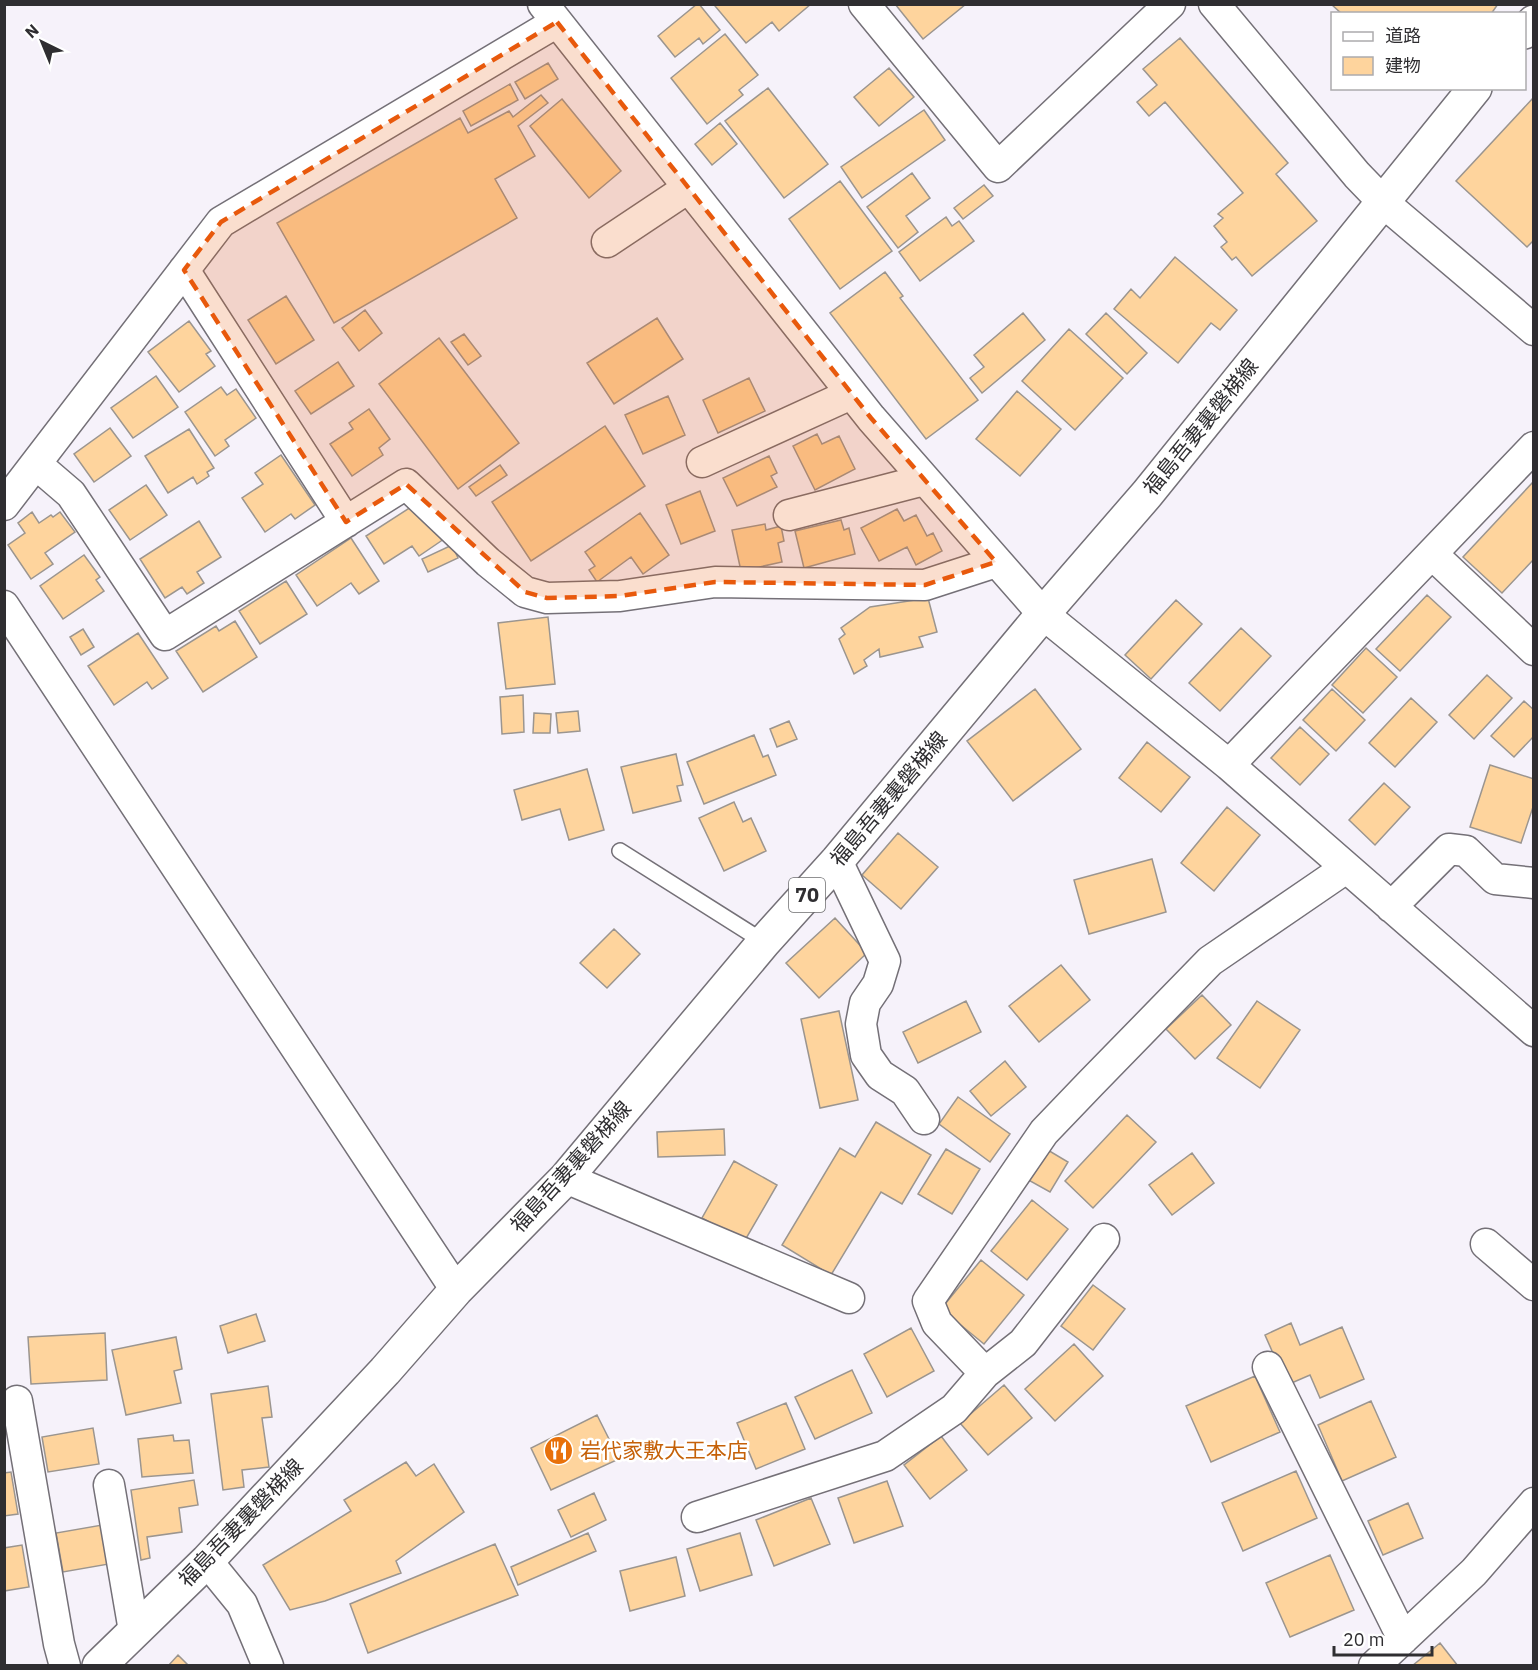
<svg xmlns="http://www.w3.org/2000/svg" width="1538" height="1670" viewBox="0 0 1538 1670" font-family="'IBM Plex Sans','Noto Sans JP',sans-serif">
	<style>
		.building { fill: #fed49d; stroke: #9b958f; stroke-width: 1.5 }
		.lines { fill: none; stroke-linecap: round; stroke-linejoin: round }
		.service-casing { stroke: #747077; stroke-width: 18 }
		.minor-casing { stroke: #747077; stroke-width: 33 }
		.primary-casing { stroke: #747077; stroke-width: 36 }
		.service { stroke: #fff; stroke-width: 15 }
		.minor { stroke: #fff; stroke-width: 30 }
		.primary { stroke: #fff; stroke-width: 33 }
		.marked { fill: #e8590c; fill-opacity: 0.2; stroke: #e8590c; stroke-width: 4.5; stroke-dasharray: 12 8; stroke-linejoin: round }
		.labels { text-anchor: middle; stroke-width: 5; stroke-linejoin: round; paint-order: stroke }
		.shield { fill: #fff; stroke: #6d6d6f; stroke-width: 1.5 }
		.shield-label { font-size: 20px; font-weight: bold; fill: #2f2e31 }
		.street-label { font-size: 21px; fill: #2f2e31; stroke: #fff }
		.food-label { font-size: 21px; fill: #c56008; stroke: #fff; text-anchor: start }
	</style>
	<rect width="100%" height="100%" fill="#f6f2fa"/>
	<path class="building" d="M697 4H699L720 30 703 44 699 38 675 57 658 36Z
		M718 4H811L779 31 772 22 746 43 715 6Z
		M895 4H966L923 39Z
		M1331 4H1498L1491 14H1342Z
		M725 34 758 75 739 90 743 95 707 124 671 78Z
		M1180 38 1288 163 1276 174 1317 221 1252 276 1236 257 1232 260 1221 247 1227 242 1214 226 1223 218 1218 214 1243 193 1165 102 1149 116 1137 102 1157 85 1143 69Z
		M548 63 558 79 525 99 515 82Z
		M889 68 914 97 879 126 854 97Z
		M510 84 518 100 471 126 463 111Z
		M768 88 828 164 784 198 725 121Z
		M541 95 548 103 518 126 535 156 495 179 517 218 334 323 277 223 460 118 468 133 509 111 513 117Z
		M1534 97V240L1527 247 1456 181Z
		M562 99 621 171 589 198 530 126Z
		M924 110 945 140 862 198 841 167Z
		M720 123 737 144 712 165 695 144Z
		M912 173 930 198 906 216 918 232 898 248 867 207Z
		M840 181 892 251 840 289 789 219Z
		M984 185 993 196 963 219 954 208Z
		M946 217 952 226 959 221 974 241 920 281 899 252Z
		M1175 257 1237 310 1220 330 1211 323 1178 363 1114 309 1131 289 1140 298Z
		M885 272 903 296 900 298 978 400 926 439 830 313Z
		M286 296 314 340 276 364 248 320Z
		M365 310 382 333 359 351 342 328Z
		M1023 313 1045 340 982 393 970 378 984 367 974 355Z
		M1106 313 1147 353 1127 374 1086 334Z
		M657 318 683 359 614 404 587 363Z
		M189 321 211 351 206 354 215 366 179 392 148 352Z
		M1069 329 1123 378 1075 430 1022 381Z
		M464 334 481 356 468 365 451 342Z
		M439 338 519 443 458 489 379 384Z
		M338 362 354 386 311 414 295 391Z
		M156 376 178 407 133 438 111 408Z
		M749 378 765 411 718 433 703 400Z
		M221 387 227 395 236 389 256 418 225 440 229 446 215 456 185 412Z
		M1017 391 1061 429 1020 476 976 439Z
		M668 396 685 435 643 454 625 415Z
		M369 409 390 439 379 448 383 455 352 476 330 444 353 429 349 423Z
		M605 426 645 486 531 561 492 502Z
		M110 428 131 456 94 482 74 454Z
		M189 429 214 468 207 472 209 476 197 484 193 477 168 493 145 456Z
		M817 434 822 444 839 436 855 469 815 490 793 446Z
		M281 455 315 505 295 519 291 514 265 532 242 498 263 484 255 473Z
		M769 456 777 473 771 476 777 487 737 506 723 478Z
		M500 465 507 475 476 496 469 487Z
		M1534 481V559L1502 593 1463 557Z
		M146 485 167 515 130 540 109 510Z
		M700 491 715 531 681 544 666 505Z
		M411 507 444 539 419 556 412 546 384 564 366 536Z
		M897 509 904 521 916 515 927 536 933 533 942 551 916 565 907 547 879 561 861 528Z
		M32 512 39 523 51 515 53 517 60 512 75 532 45 553 53 564 31 579 8 545 25 533 18 523Z
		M640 513 669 555 643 574 631 557 597 582 589 570 595 566 585 552Z
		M841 520 844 530 849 528 855 554 804 568 795 531Z
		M199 521 221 557 197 572 204 583 187 594 182 587 165 598 140 559Z
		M765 524 766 530 781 526 784 541 778 543 782 562 741 571 732 530Z
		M351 538 379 581 359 594 351 583 317 606 296 575Z
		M452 545 458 558 428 572 422 559Z
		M84 555 100 577 96 580 104 591 63 619 40 586Z
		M286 581 307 614 260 644 239 611Z
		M1427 595 1451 617 1400 671 1376 649Z
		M928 598 937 632 919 637 923 647 880 657 879 649 864 660 867 666 854 674 839 639 845 634 841 628 870 607Z
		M1176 600 1202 624 1151 679 1125 655Z
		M548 617 555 684 506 689 498 623Z
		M235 621 257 657 203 692 176 651 216 626 219 631Z
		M1241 628 1271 656 1220 711 1189 683Z
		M83 629 94 647 81 655 70 637Z
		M138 633 168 678 152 689 147 682 114 705 88 666Z
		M1366 648 1397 677 1363 713 1332 685Z
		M1487 675 1512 698 1474 739 1449 715Z
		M1035 689 1081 749 1013 801 967 741Z
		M1332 689 1365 720 1336 751 1303 720Z
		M523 695 524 732 502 734 500 697Z
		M1411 698 1437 722 1395 767 1369 743Z
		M1524 701 1534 710V736L1514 757 1491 736Z
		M578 711 580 731 558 733 556 713Z
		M534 713 551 714 550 733H533Z
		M789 721 797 739 777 747 770 729Z
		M1300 727 1329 754 1300 785 1271 758Z
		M754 735 763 757 768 755 776 775 704 804 687 762Z
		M1147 742 1190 777 1161 812 1119 778Z
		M676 754 683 785 677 786 681 801 633 813 621 767Z
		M1490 765 1534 779V804L1521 843 1470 827Z
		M587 769 604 830 569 840 560 809 522 820 514 790Z
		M1384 783 1410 807 1375 845 1349 820Z
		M734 802 743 822 751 818 766 851 724 871 699 818Z
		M1227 807 1260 835 1214 891 1181 863Z
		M898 833 938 867 901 909 862 875Z
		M1152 859 1166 912 1089 934 1074 880Z
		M835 918 867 953 819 998 786 963Z
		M614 929 640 954 607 988 580 963Z
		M1061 965 1090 1000 1039 1042 1009 1006Z
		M1202 995 1231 1025 1195 1059 1166 1029Z
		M966 1001 981 1032 918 1063 903 1032Z
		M1257 1001 1300 1030 1260 1088 1217 1058Z
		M839 1011 858 1100 820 1108 801 1019Z
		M1005 1061 1026 1087 991 1116 970 1091Z
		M958 1097 1010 1134 990 1162 939 1124Z
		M1127 1115 1156 1142 1093 1208 1065 1181Z
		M876 1122 931 1155 902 1204 881 1192 831 1275 782 1245 840 1148 855 1157Z
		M724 1129 725 1155 658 1157 657 1132Z
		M1041 1146 1068 1162 1050 1192 1023 1177Z
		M946 1149 980 1169 952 1214 918 1194Z
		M1192 1153 1214 1183 1172 1215 1149 1185Z
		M734 1161 777 1185 744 1242 702 1218Z
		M1032 1200 1068 1229 1027 1280 991 1251Z
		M981 1260 1024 1295 984 1344 941 1309Z
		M1093 1285 1125 1309 1093 1350 1061 1326Z
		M256 1314 265 1341 228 1353 220 1326Z
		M1291 1323 1300 1345 1342 1327 1364 1379 1320 1398 1310 1375 1287 1385 1265 1335Z
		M911 1328 934 1371 887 1397 864 1354Z
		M105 1333 107 1380 31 1384 28 1337Z
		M176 1337 182 1369 174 1371 181 1403 126 1415 112 1350Z
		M1074 1344 1103 1376 1055 1421 1025 1389Z
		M852 1370 872 1413 815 1439 795 1397Z
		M1255 1376 1280 1432 1211 1462 1186 1406Z
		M1004 1385 1032 1418 988 1455 960 1423Z
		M268 1386 272 1417 262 1418 269 1467 242 1470 244 1487 223 1490 211 1394Z
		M1371 1401 1396 1457 1342 1481 1318 1425Z
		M786 1403 805 1449 756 1469 737 1423Z
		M597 1415 619 1459 551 1490 531 1448Z
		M93 1428 99 1464 48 1472 42 1437Z
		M173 1435 174 1441 189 1440 193 1473 142 1477 138 1439Z
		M941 1436 967 1470 930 1499 904 1465Z
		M406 1462 416 1476 434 1464 464 1512 396 1561 401 1573 325 1601 290 1610 263 1565 351 1511 344 1500Z
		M1296 1471 1317 1518 1243 1551 1222 1503Z
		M11 1472 18 1514 4 1516V1473Z
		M194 1480 198 1505 179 1508 182 1532 147 1537 150 1558 141 1560 131 1490Z
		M887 1481 903 1526 854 1543 838 1498Z
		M594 1493 606 1520 571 1537 558 1510Z
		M811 1498 830 1544 774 1566 756 1520Z
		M1408 1503 1423 1538 1383 1555 1368 1521Z
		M102 1525 109 1564 63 1572 56 1533Z
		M588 1533 596 1551 518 1585 511 1567Z
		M740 1533 752 1575 700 1591 687 1549Z
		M495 1544 518 1595 368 1653 350 1604Z
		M22 1545 29 1587 4 1591V1548Z
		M1330 1555 1354 1610 1290 1637 1266 1583Z
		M676 1557 685 1596 630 1611 620 1571Z
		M1440 1643 1458 1666H1412Z
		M178 1655 189 1666H168Z"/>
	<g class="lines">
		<defs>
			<path id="service" d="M620 851 764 942"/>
			<path id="minor" d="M543 4 871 418 1043 614 1229 765 1534 1031
				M864 4 998 167 1170 4
				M1214 4 1357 175 1384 203 1534 330
				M607 242 688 188
				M184 270 346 522
				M702 462 851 394
				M36 464 71 494 165 635 406 484 488 562 525 592 547 598 620 596 715 582 925 585 996 562
				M4 505 221 222 557 22
				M789 515 924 480
				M1432 554 1534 650
				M4 606 456 1290
				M1229 765 1534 447
				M837 861 885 961 878 984 865 1003 861 1024 866 1055 880 1075 905 1091 924 1119
				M1391 907 1449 849 1466 851 1495 879 1534 883
				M566 1178 849 1298
				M1486 1244 1534 1285
				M1268 1367 1403 1639
				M985 1373 937 1323 928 1301 1044 1132 1091 1083 1210 961 1346 868
				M17 1401 59 1644 65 1666
				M109 1485 134 1631
				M697 1517 885 1456 954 1409 985 1373 1023 1343 1104 1239
				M207 1561 242 1604 268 1666
				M1374 1666 1474 1572 1534 1503"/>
			<path id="primary" d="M1524 32 1534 22
				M99 1666 207 1561 385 1371 456 1290 566 1178 764 942 837 861 1043 614 1147 494 1475 88"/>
		</defs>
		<use href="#service" class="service-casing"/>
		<use href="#minor" class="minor-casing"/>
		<use href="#primary" class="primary-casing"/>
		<use href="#service" class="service"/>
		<use href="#minor" class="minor"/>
		<use href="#primary" class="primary"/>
	</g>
	<path class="marked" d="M557 22 871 418 996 562 925 585 715 582 620 596 547 598 525 592 406 484 346 522 184 270 221 222Z"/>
	<defs>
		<symbol id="restaurant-disc" viewBox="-11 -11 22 22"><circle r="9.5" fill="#e8710a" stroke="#fff"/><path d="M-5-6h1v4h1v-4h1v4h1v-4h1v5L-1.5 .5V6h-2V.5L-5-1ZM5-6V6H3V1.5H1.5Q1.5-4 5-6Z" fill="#fff"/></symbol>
	</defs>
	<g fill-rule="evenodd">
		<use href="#restaurant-disc" x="542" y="1434" width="33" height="33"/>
	</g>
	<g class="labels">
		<rect class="shield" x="789" y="878" width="36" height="34" rx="4.5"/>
		<g class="shield-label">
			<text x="807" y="902">70</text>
		</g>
		<g class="street-label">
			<text transform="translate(1201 427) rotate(-51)" y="7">福島吾妻裏磐梯線</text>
			<text transform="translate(889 799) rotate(-50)" y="7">福島吾妻裏磐梯線</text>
			<text transform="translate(571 1167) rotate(-48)" y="7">福島吾妻裏磐梯線</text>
			<text transform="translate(241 1523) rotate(-46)" y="7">福島吾妻裏磐梯線</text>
		</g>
		<g class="food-label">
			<text x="580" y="1458">岩代家敷大王本店</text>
		</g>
	</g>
	<rect width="1538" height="1670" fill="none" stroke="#2f2e31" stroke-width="12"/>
	<rect x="1331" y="12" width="195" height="78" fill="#ffffff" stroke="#acabad" stroke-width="1.5"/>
	<rect x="1343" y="32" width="30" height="9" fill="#ffffff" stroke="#acabad" stroke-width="1.5"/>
	<text x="1385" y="42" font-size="18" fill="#2f2e31">道路</text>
	<rect x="1343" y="57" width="30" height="18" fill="#fed49d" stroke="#acabad" stroke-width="1.5"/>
	<text x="1385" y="72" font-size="18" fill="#2f2e31">建物</text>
	<g transform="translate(42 42) rotate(317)" stroke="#ffffff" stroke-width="4.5" paint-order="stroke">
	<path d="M0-4.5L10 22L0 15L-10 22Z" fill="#2f2e31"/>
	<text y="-9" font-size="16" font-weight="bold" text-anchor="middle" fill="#2f2e31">N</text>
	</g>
	<path d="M1334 1646v9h98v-9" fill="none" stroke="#2f2e31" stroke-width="3"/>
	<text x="1343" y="1646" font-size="18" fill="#2f2e31" stroke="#ffffff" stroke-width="4.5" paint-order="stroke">20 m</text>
</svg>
